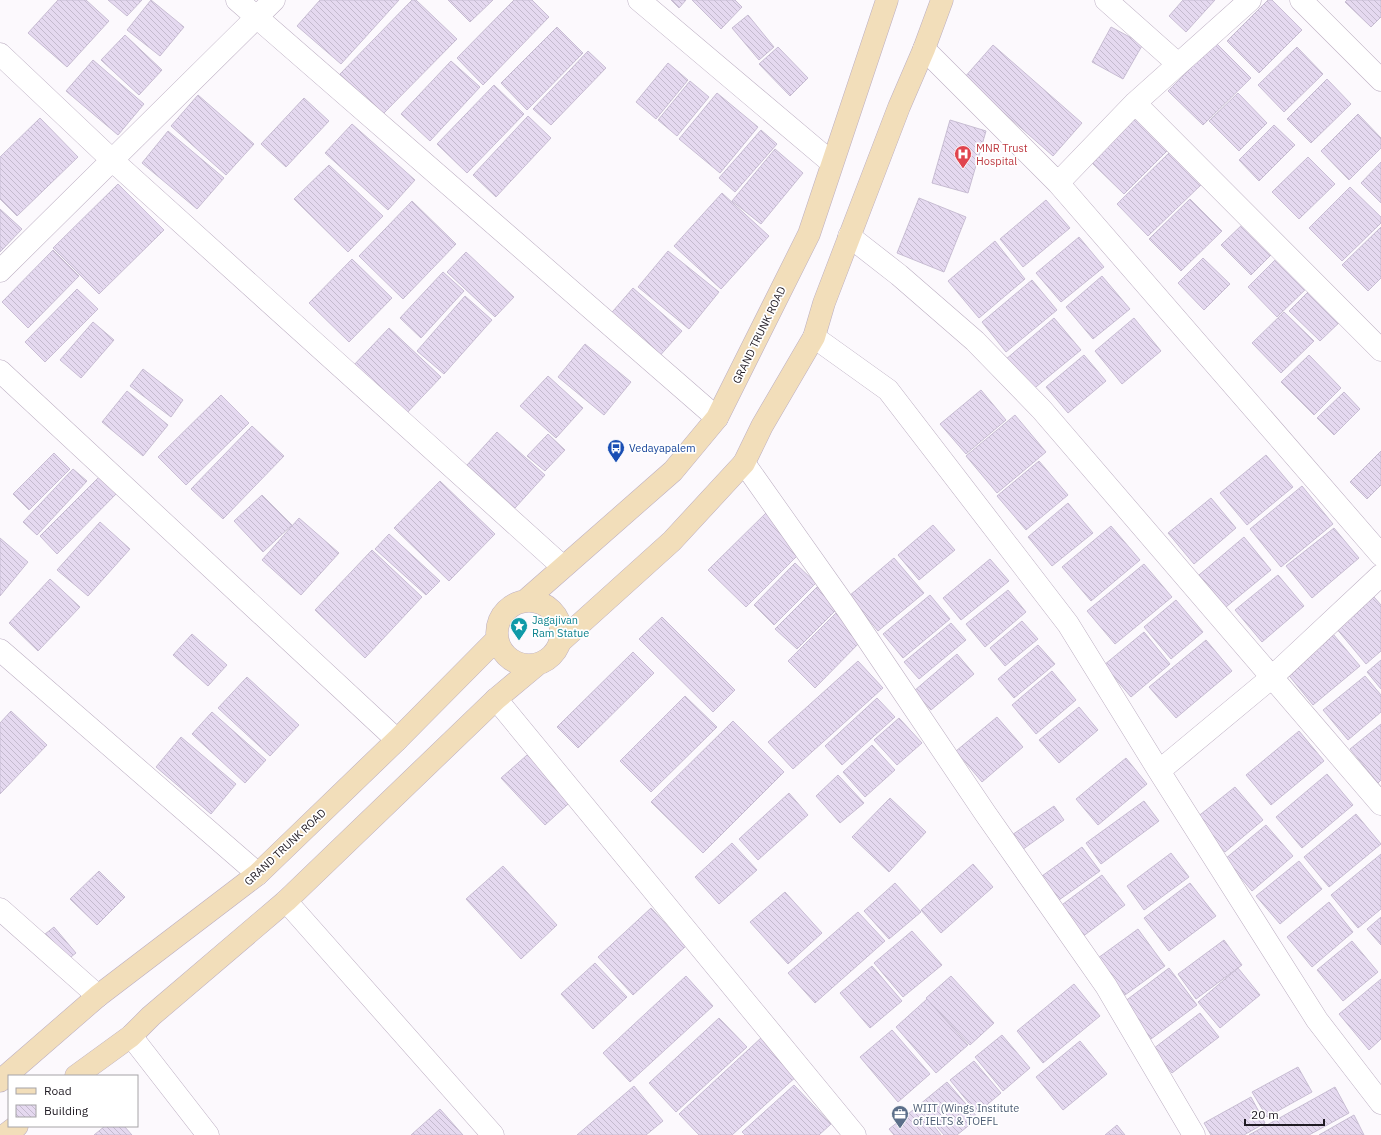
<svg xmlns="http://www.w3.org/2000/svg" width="1381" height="1135" viewBox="0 0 1381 1135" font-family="'IBM Plex Sans',sans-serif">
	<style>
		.building { fill: url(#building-back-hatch); stroke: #c8bdd3 }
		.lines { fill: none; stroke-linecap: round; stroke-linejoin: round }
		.minor-casing { stroke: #bcaec2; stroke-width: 23 }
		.secondary-casing { stroke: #bcaec2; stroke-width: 23 }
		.minor { stroke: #fff; stroke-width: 22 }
		.secondary { stroke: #f2deba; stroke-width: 22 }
		.labels { text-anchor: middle; stroke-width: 3.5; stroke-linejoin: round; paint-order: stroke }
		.health-label { font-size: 11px; fill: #be3a42; stroke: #fff; text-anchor: start }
		.street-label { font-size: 11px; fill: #201b23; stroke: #fff }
		.transit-label { font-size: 11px; fill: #164399; stroke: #fff; text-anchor: start }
		.culture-label { font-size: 11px; fill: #0d838f; stroke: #fff; text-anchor: start }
		.service-label { font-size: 11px; fill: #4e5e75; stroke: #fff; text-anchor: start }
	</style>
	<defs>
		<pattern id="building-back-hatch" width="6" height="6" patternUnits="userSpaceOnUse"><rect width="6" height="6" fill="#e5d9f0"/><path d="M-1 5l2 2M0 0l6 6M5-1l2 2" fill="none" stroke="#c4bace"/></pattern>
	</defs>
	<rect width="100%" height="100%" fill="#fcf9fd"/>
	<path class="building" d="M58 0H86L109 21 67 67 28 33Z
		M108 0H142L127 16Z
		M151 0 184 27 160 56 127 30Z
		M320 0H399L341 64 297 26Z
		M412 0H416L457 39 382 115 340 74Z
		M448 0H493L470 22Z
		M514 0H532L549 17 483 85 457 58Z
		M671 0H686L679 8Z
		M692 0H735L742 7 721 29Z
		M1183 0H1215L1186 32 1169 16Z
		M1268 0H1272L1302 30 1259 73 1227 41Z
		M1347 0H1381V17L1371 27 1345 2Z
		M748 15 774 47 759 60 732 28Z
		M557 27 583 53 527 110 501 83Z
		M1111 27 1143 44 1123 79 1092 62Z
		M125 35 162 70 139 95 101 60Z
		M1216 43 1251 78 1203 125 1168 91Z
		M993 45 1082 123 1053 156 964 78Z
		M778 47 808 78 790 96 759 64Z
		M1297 47 1323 74 1284 112 1258 85Z
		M588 51 606 68 551 125 533 109Z
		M93 60 144 104 118 135 66 91Z
		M451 61 480 87 430 141 401 114Z
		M668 63 688 80 656 119 636 102Z
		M1327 79 1351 104 1311 143 1287 119Z
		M690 81 709 97 677 136 658 120Z
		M494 85 524 114 467 173 437 144Z
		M717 93 758 127 720 173 679 139Z
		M1238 93 1267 123 1239 151 1209 121Z
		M198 95 254 144 226 175 171 126Z
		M304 98 329 121 286 167 261 144Z
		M1140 113 1172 146 1124 194 1091 162Z
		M1358 114 1381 138V148L1349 180 1321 151Z
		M528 116 551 138 496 197 473 175Z
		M40 118 78 157 17 216 0 199V157Z
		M950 120 986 131 968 193 932 183Z
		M352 124 415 180 388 210 325 153Z
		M1274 125 1295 145 1259 181 1239 160Z
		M761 130 777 144 735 192 719 178Z
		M168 131 224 178 197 209 142 163Z
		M775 149 803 173 761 224 732 201Z
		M1172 150 1204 182 1148 236 1117 204Z
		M1308 157 1335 184 1299 219 1272 192Z
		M1381 162V203L1361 183Z
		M329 165 383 216 348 252 294 199Z
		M118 184 164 230 99 294 53 248Z
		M1350 187 1381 217V223L1342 261 1309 228Z
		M722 193 769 236 721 289 674 246Z
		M919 198 966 217 944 272 897 253Z
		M1190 199 1222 231 1181 271 1149 239Z
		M1046 200 1070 228 1023 267 1000 239Z
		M412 201 456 244 403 299 359 256Z
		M0 209 22 229 0 252Z
		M1244 223 1273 253 1251 275 1221 245Z
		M1381 227V278L1368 291 1342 265Z
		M1079 237 1104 267 1061 302 1036 273Z
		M995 241 1025 279 979 318 948 281Z
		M53 250 79 276 28 328 2 302Z
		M668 251 719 292 689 329 638 287Z
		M466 252 514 297 495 317 447 272Z
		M1280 255 1310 285 1277 317 1248 287Z
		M1203 258 1230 284 1204 310 1178 283Z
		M352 259 392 298 349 342 309 303Z
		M443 272 464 291 421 338 400 318Z
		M1102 276 1130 309 1093 339 1066 307Z
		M1032 280 1057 310 1006 352 982 322Z
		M1314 286 1345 317 1320 341 1289 311Z
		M633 288 682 331 656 360 607 318Z
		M77 289 98 309 45 362 25 342Z
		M465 296 492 320 444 374 417 351Z
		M1284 312 1314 341 1281 373 1252 343Z
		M1054 318 1081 350 1031 391 1005 360Z
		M1134 318 1161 351 1122 384 1095 351Z
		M93 322 114 340 81 378 60 360Z
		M389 328 441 377 404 416 352 367Z
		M585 344 631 382 604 415 558 377Z
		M1084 355 1106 381 1068 413 1046 387Z
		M1309 355 1341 388 1314 415 1281 382Z
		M143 369 183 400 171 417 130 386Z
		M548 376 583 408 556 438 520 406Z
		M981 390 1006 420 966 454 940 424Z
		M127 391 168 425 143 456 102 422Z
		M1344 392 1360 409 1334 435 1317 418Z
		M221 395 249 423 186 485 158 457Z
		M1015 415 1046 452 997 493 966 456Z
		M252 426 284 456 223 519 191 489Z
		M497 432 545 475 515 508 467 465Z
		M548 434 565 450 545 471 527 456Z
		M1381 451V485L1367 499 1350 482Z
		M54 453 70 469 29 510 13 494Z
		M1266 455 1293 487 1247 525 1220 493Z
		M1039 461 1068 495 1026 530 997 496Z
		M73 469 87 481 37 535 23 522Z
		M102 474 119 491 57 554 40 536Z
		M440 481 495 534 449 581 394 528Z
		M1302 486 1333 524 1281 567 1250 529Z
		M262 495 292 525 263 552 234 521Z
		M1211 498 1236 528 1194 564 1168 533Z
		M1068 503 1093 533 1052 566 1028 537Z
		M767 512 804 549 746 607 708 570Z
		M299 518 339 553 301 595 262 560Z
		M100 522 130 549 88 596 57 570Z
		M933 525 955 550 919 580 898 555Z
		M1111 526 1140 560 1091 601 1062 567Z
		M1334 528 1359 558 1312 598 1286 566Z
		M389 534 440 581 426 595 375 549Z
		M1244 537 1271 570 1226 607 1199 575Z
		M0 538 28 562 0 596Z
		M372 550 422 597 365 658 315 610Z
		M894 558 924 593 878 631 849 596Z
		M990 559 1009 581 961 620 943 598Z
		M795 563 816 583 774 625 754 605Z
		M1144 564 1172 597 1115 644 1087 611Z
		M1278 575 1304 606 1262 642 1235 610Z
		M50 579 80 607 38 651 9 623Z
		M817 587 838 608 797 649 775 629Z
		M1008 590 1026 612 985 647 966 624Z
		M930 595 950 619 903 658 883 634Z
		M1374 597 1381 605V651L1366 664 1336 628Z
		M1176 600 1203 632 1171 659 1144 627Z
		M836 613 863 639 815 688 788 661Z
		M662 617 735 690 713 712 639 639Z
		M1022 621 1038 639 1005 666 990 648Z
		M951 623 966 640 919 679 904 662Z
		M1144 632 1170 664 1131 697 1104 665Z
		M192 634 227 665 208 686 173 655Z
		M1333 634 1360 666 1313 705 1286 672Z
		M1206 640 1232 671 1176 718 1149 687Z
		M1038 645 1055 664 1014 698 998 679Z
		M633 652 654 673 578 748 557 727Z
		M957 654 974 674 931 710 914 691Z
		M1381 660V689L1367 672Z
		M858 661 883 688 793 769 768 742Z
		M1052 671 1076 700 1036 734 1012 705Z
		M1365 676 1381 695V712L1348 740 1323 710Z
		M247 677 299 725 270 756 218 708Z
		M685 696 717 727 651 792 620 761Z
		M877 698 895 717 842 765 825 746Z
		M1079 707 1098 730 1059 763 1039 740Z
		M11 711 47 745 0 794V723Z
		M212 712 266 760 245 783 192 734Z
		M997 717 1023 747 982 782 956 751Z
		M899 718 922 743 897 765 874 740Z
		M733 721 784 772 703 853 651 802Z
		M1381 724V780L1378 783 1350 749Z
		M1299 731 1324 761 1271 805 1246 775Z
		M181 737 236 784 211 814 156 767Z
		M872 745 895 770 865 797 843 772Z
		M535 748 578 795 545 825 501 778Z
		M1126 758 1147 784 1098 825 1076 799Z
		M1327 774 1353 805 1302 848 1276 817Z
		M838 775 864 803 840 823 816 796Z
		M1235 787 1263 820 1225 852 1196 818Z
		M789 793 808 815 758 860 739 839Z
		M890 798 926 832 889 872 852 837Z
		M1144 801 1159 821 1101 864 1086 843Z
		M1054 806 1064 820 1019 852 1009 837Z
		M1356 814 1381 844 1329 887 1304 857Z
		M1266 825 1293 856 1252 891 1225 859Z
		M732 843 757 870 719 904 695 877Z
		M1082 847 1100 871 1059 900 1042 876Z
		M1171 853 1189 877 1144 910 1127 886Z
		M1381 854V909L1358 928 1331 895Z
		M1299 861 1322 889 1280 924 1256 896Z
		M973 864 993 887 941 933 921 910Z
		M503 866 557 925 521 959 466 899Z
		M99 871 125 897 97 925 70 899Z
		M1102 875 1125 905 1082 937 1059 907Z
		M895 883 921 912 889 939 864 911Z
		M1190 883 1216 916 1169 951 1144 918Z
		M785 892 822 933 788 964 750 922Z
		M1329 902 1353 932 1312 967 1287 937Z
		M651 908 686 946 633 995 598 957Z
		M858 912 885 941 815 1003 788 973Z
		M1381 917V945L1367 929Z
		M54 927 76 953 62 964 40 938Z
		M1138 929 1165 966 1125 995 1098 958Z
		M912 931 942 965 903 997 874 963Z
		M1224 940 1242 965 1196 999 1178 974Z
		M1352 941 1378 972 1343 1001 1317 970Z
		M595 963 627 997 593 1029 561 994Z
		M872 966 902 1001 870 1028 840 993Z
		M1169 968 1197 1005 1151 1039 1124 1002Z
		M1238 968 1260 995 1220 1028 1198 1002Z
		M686 976 713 1006 630 1082 603 1053Z
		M951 976 994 1023 970 1045 926 998Z
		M1381 979V1039L1369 1050 1339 1014Z
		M1074 984 1100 1016 1043 1063 1017 1031Z
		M927 999 968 1045 936 1073 896 1027Z
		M1200 1013 1219 1037 1172 1073 1153 1049Z
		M719 1018 747 1047 676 1112 649 1083Z
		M892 1030 930 1074 898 1102 860 1057Z
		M1002 1035 1030 1068 1003 1091 975 1057Z
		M762 1037 798 1075 732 1135H699L679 1114Z
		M1080 1041 1107 1074 1063 1110 1036 1077Z
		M974 1061 1001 1093 977 1113 950 1080Z
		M1298 1067 1312 1092 1267 1117 1252 1092Z
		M947 1082 978 1118 957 1135H944L919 1105Z
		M794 1085 831 1124 819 1135H745L742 1132Z
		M634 1086 663 1121 646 1135H577Z
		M1335 1087 1349 1113 1309 1135H1249Z
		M1251 1097 1265 1123 1244 1135H1211L1204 1123Z
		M918 1106 941 1135H894L889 1129Z
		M440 1109 463 1135H411Z
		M1354 1115 1364 1135H1319Z
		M1117 1125 1125 1135H1105Z
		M105 1126H124L132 1135H94Z"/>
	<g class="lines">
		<defs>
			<path id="minor" d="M237 0 717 418
				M639 0 832 163
				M1106 0 1178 64
				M1301 0 1381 80
				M924 49 1058 183 1381 555
				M0 54 112 160 563 567
				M1135 103 1381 350
				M1058 183 1135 103 1250 0
				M849 236 899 275 975 341 1042 410 1381 804
				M0 271 274 0
				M814 337 888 390 1068 624 1159 771 1317 1020 1381 1103
				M0 371 397 740
				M744 463 850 613 985 813 1106 986 1194 1135
				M0 650 258 874
				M496 699 855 1135
				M1159 771 1271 678 1381 575
				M286 901 493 1135
				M0 909 98 996
				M131 1036 208 1135"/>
			<path id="secondary" d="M525 601 673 471 717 418 809 234 887 0
				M497 633a32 32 0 1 1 64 0a32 32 0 1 1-64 0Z
				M560 642 672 541 744 463 762 426 814 337 824 303 899 107 924 49 942 0
				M76 1076 131 1036 151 1016 286 901 496 699 538 664
				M0 1081 98 996 258 874 397 740 497 639
				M5 1135 17 1126"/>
		</defs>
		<use href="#minor" class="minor-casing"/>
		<use href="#secondary" class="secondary-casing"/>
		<use href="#minor" class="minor"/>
		<use href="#secondary" class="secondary"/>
	</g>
	<defs>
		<symbol id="hospital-pin" viewBox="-11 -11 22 30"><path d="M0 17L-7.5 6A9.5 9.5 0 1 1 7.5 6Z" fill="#e0444e" stroke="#fff"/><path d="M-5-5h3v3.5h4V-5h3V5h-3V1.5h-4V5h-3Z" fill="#fff"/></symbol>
		<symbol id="bus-pin" viewBox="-11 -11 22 30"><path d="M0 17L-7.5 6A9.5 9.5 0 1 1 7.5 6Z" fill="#1a4fb4" stroke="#fff"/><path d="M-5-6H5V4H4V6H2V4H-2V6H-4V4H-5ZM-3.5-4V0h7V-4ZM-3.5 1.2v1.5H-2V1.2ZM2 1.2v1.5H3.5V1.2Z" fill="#fff"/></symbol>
		<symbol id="sight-pin" viewBox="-11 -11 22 30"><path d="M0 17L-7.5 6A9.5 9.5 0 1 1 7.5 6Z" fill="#0f9aa8" stroke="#fff"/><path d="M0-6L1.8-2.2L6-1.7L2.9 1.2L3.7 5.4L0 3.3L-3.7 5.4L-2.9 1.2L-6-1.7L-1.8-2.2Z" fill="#fff"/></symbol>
		<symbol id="office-pin" viewBox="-11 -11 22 30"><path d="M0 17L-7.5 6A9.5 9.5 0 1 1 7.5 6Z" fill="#5c6f8a" stroke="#fff"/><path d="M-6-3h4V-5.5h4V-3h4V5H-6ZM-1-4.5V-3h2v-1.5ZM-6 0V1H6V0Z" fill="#fff"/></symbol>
	</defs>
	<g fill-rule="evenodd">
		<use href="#hospital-pin" x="953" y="144" width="20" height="27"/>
		<use href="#bus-pin" x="606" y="438" width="20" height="27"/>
		<use href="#sight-pin" x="509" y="616" width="20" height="27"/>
		<use href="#office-pin" x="890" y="1104" width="20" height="27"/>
	</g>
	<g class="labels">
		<g class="health-label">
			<text x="976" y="152">MNR Trust<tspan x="976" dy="13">Hospital</tspan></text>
		</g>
		<g class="street-label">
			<text transform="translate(759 335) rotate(-64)" y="4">GRAND TRUNK ROAD</text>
			<text transform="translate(285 847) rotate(-43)" y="4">GRAND TRUNK ROAD</text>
		</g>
		<g class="transit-label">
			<text x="629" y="452">Vedayapalem</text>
		</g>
		<g class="culture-label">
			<text x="532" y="624">Jagajivan<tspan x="532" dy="13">Ram Statue</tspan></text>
		</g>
		<g class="service-label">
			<text x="913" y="1112">WIIT (Wings Institute<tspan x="913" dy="13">of IELTS &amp; TOEFL</tspan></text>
		</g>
	</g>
	<rect x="8" y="1075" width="130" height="52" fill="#ffffff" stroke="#a6a4a7"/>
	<rect x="16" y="1088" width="20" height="6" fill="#f2deba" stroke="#a6a4a7"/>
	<text x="44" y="1095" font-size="12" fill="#201b23">Road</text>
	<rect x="16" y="1105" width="20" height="12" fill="url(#building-back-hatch)" stroke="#a6a4a7"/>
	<text x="44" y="1115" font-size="12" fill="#201b23">Building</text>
	<path d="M1245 1119v6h79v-6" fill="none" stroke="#201b23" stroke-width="2"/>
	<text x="1251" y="1119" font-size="12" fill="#201b23" stroke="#ffffff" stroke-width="3" paint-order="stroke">20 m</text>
</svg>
